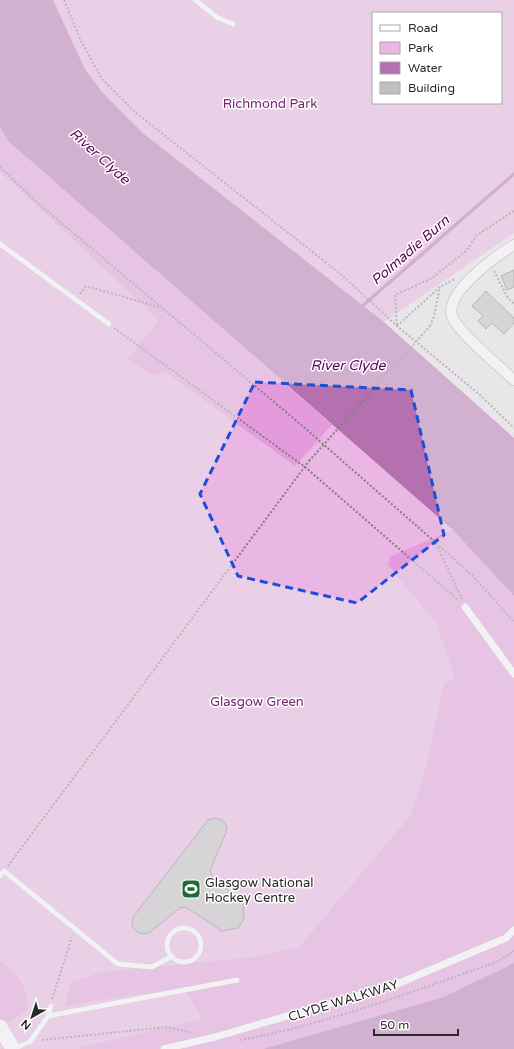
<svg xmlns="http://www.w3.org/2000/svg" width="514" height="1049" viewBox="0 0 514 1049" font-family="'Varela Round',sans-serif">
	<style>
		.green { fill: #eab7e5; fill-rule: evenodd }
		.forest { fill: #e49bde }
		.water { fill: #b570b0 }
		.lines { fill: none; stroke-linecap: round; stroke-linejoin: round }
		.stream { stroke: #b570b0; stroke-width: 3.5 }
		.building { fill: #c1bfc1; stroke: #7f7c7e }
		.service-casing { stroke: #b5b3b5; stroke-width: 6 }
		.pedestrian-casing { stroke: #b5b3b5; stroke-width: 8 }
		.minor-casing { stroke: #b5b3b5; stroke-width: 12 }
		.primary-casing { stroke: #b5b3b5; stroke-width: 16 }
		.path { stroke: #817f81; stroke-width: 2; stroke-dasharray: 2 2; stroke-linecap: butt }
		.service { stroke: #fff; stroke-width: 5 }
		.pedestrian { stroke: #fff; stroke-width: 7 }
		.minor { stroke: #fff; stroke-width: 10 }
		.primary { stroke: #fff; stroke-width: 15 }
		.path-bridge { stroke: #817f81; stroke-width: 2; stroke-dasharray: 2 2; stroke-linecap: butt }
		.marked { fill: none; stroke: #1d4ed8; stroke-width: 3; stroke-dasharray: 8 5; stroke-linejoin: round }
		.labels { text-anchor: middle; stroke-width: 3; stroke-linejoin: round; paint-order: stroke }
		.park-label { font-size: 13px; fill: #772373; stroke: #fff }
		.poi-label { font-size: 13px; fill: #2a2929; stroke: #fff; text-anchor: start }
		.street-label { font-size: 13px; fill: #2a2929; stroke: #fff }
		.water-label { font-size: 14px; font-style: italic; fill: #5f045c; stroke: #fff }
	</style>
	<rect width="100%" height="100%" fill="#e9e6e9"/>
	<path class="green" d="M53 0H514V233L384 322 143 133 103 93 85 69ZM373 13H501V103H373Z
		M0 126 8 141 453 530 514 596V963L258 1049H0Z"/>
	<path class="forest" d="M0 126 8 141 332 425 295 466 164 371 154 376 128 359 159 320 0 172Z
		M453 530 514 596V963L443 997 263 1049H80L81 1047 202 1019 184 987 65 1006 70 983 100 972 256 957 299 947 411 815 427 763 444 683 455 678 436 623 388 565 390 557 396 554Z
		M0 961C19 975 28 986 28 1010L0 1028Z"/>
	<path class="water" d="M0 0H53L85 69 103 93 143 133 384 322 512 436 514 438V596L453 530 8 141 0 126Z
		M514 963V1049H263L443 997Z"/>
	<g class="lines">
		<path class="stream" d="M360 308 514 174"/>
	</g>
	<path class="building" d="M514 270V287L507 290 501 276Z
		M486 291 514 318V323L504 334 492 323 486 329 478 321 483 316 472 306Z
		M214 818 220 819 225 823 227 828 226 833 210 870 212 876 243 903 244 919 238 928 222 931 187 908 181 907 150 932 145 934 139 933 134 929 132 924 133 917 208 820Z"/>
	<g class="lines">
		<defs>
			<path id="service" d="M195 0 218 18 233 24
				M0 244 109 324
				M0 876 4 871 118 964 152 967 172 956
				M167 945a17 17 0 1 1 34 0a17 17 0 1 1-34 0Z
				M48 1016 237 980
				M14 1048 30 1042 48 1016 51 1006"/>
			<path id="pedestrian" d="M465 607 514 674
				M164 1049 215 1037 397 984 506 938 514 930"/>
			<path id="minor" d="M514 245C496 256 445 292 452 316 456 330 501 368 514 380"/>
			<path id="primary" d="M0 1027 13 1049"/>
		</defs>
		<use href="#service" class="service-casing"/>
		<use href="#pedestrian" class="pedestrian-casing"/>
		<use href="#minor" class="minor-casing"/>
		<use href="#primary" class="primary-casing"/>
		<path class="path" d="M64 0 81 41 102 79 136 113 343 276 397 326 480 395 514 428
			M0 167 40 205 299 423 435 542 462 599
			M494 271 508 298 514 304
			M80 294 86 286 159 307
			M397 325 395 295 432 278 467 250 477 235 514 211
			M397 326 441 286 455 279
			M430 326 434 316 440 287
			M114 328 305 467 459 601
			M436 543 473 576 514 622
			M8 866 309 461
			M52 999 72 937
			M42 1040 167 1027 192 1033
			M240 1040C328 1024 414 991 499 961L514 951"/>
		<use href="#service" class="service"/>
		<use href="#pedestrian" class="pedestrian"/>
		<use href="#minor" class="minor"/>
		<use href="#primary" class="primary"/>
		<path class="path-bridge" d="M309 461 430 326"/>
	</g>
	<path d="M0 0H514V1049H0ZM255 382 411 390 444 535 357 603 238 576 200 494Z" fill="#e9e6e9" fill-opacity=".55" fill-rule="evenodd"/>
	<path class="marked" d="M255 382 411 390 444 535 357 603 238 576 200 494Z"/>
	<defs>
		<symbol id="stadium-square" viewBox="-11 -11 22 22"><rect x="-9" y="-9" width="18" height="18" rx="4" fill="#226936" stroke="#fff"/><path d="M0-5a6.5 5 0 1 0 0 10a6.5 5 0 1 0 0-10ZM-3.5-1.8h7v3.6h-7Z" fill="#fff"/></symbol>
	</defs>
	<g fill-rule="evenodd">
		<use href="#stadium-square" x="180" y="878" width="22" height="22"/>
	</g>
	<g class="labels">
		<g class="park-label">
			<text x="270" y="108">Richmond Park</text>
			<text x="257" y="706">Glasgow Green</text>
		</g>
		<g class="poi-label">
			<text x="205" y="887">Glasgow National<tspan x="205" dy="15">Hockey Centre</tspan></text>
		</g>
		<g class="street-label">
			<text transform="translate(343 1000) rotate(-17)" y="5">CLYDE WALKWAY</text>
		</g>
		<g class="water-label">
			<text transform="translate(100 156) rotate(42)" y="5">River Clyde</text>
			<text transform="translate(410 250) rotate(-41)" y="5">Polmadie Burn</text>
			<text x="348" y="370">River Clyde</text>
		</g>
	</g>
	<rect x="372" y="12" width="130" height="92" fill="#ffffff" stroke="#aaa9a9"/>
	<rect x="380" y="25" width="20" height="6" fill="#ffffff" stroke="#aaa9a9"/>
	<text x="408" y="32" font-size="12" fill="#2a2929">Road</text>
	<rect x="380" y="42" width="20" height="12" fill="#eab7e5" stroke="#aaa9a9"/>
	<text x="408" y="52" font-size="12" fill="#2a2929">Park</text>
	<rect x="380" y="62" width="20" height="12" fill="#b570b0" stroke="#aaa9a9"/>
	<text x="408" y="72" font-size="12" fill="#2a2929">Water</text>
	<rect x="380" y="82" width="20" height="12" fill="#c1bfc1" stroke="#aaa9a9"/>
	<text x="408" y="92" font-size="12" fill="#2a2929">Building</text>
	<g transform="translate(32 1017) rotate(219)" stroke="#ffffff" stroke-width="3" paint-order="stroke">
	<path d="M0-3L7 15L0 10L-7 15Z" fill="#2a2929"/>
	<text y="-6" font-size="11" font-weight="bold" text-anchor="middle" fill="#2a2929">N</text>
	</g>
	<path d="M374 1029v6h84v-6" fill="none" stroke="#2a2929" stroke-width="2"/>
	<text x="380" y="1029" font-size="12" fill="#2a2929" stroke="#ffffff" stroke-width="3" paint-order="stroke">50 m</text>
</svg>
